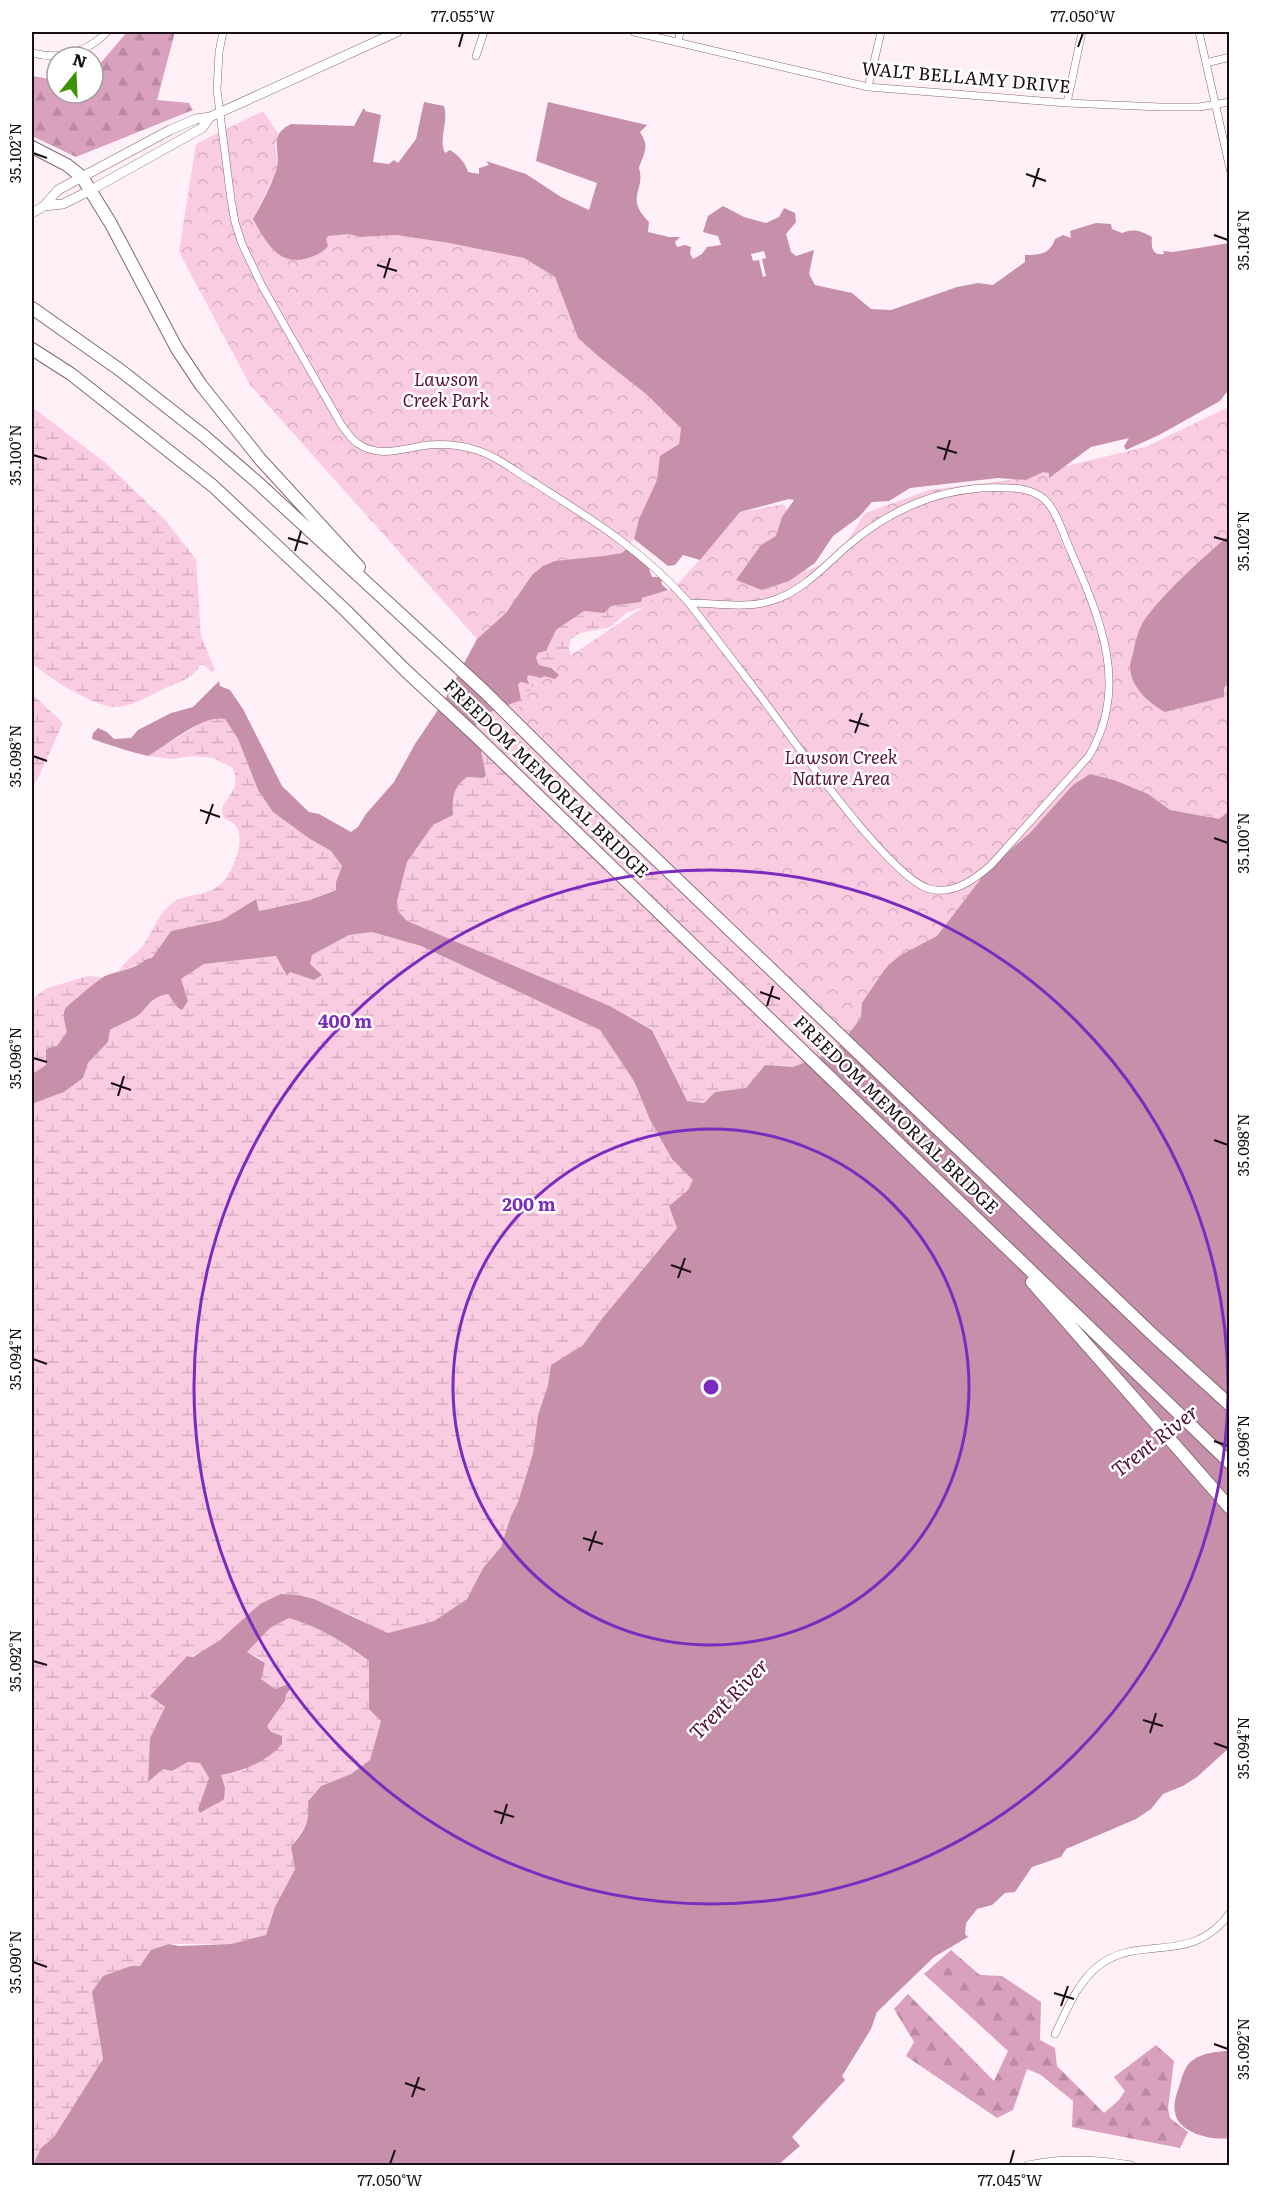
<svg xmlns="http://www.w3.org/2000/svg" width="1261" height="2197" viewBox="0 0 1261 2197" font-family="Literata,serif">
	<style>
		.forest { fill: url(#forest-firs) }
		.wetland { fill: url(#wetland-marsh) }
		.park { fill: url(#park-crowns) }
		.water { fill: #c68faa }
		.pier { fill: #fff0f7 }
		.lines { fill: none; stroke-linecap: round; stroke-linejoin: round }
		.street-casing { stroke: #806a74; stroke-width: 8 }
		.secondary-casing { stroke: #806a74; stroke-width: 10 }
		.highway-casing { stroke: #806a74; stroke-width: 14 }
		.street { stroke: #fff; stroke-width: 7 }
		.secondary { stroke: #fff; stroke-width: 9 }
		.highway { stroke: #fff; stroke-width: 12 }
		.ticks { fill: none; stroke: #180f14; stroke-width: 2 }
		.ring { fill: none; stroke: #7b2cbf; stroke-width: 3 }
		.labels { text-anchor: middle; stroke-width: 5; stroke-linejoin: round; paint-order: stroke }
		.street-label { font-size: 18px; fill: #180f14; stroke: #fff }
		.park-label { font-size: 18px; font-style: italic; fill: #56143c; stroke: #fff }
		.water-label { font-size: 20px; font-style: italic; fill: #500e37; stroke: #fff }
		.centre { fill: #7b2cbf; stroke: #fff; stroke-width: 3 }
		.ring-label { font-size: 18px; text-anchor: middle; font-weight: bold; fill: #7b2cbf; stroke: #fff; stroke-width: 5; stroke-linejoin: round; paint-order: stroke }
		.neatline { fill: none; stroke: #180f14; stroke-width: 2 }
		.ticks-label { font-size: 15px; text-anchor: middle; fill: #180f14 }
	</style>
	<defs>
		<pattern id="forest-firs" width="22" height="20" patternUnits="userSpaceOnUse" patternTransform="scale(1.5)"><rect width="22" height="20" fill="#d9a1bd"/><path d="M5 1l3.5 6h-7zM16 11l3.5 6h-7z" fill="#ba89a2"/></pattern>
		<pattern id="wetland-marsh" width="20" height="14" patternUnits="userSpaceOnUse" patternTransform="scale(1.5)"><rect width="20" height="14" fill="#facce2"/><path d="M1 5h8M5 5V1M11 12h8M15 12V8" fill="none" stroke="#d6aec1"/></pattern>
		<pattern id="park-crowns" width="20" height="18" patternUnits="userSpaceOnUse" patternTransform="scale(1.5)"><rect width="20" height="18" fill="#facce2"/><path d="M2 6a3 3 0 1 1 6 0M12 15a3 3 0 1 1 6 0" fill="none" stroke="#d6aec1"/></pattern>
	</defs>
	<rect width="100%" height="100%" fill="#fff0f7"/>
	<path class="forest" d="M127 32H175L157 100 189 103 193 110 76 157 32 136V76L57 80V93H93V72Z
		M951 1950 980 1975 1002 1976 1041 2002 1040 2040 1055 2048 1057 2066 1104 2113 1118 2101 1125 2091 1114 2077 1156 2045 1174 2061 1168 2108 1170 2118 1188 2132 1180 2148 1072 2127 1073 2101 1041 2075 1027 2069 1013 2110 997 2118 906 2056 914 2042 894 2009 908 1994 994 2081 1008 2051 924 1974Z"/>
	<path class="wetland" d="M32 407 107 464 166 521 196 559 201 636 215 670 212 672 204 665H200C194 678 179 682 166 688 151 694 131 708 114 707 93 706 47 677 32 663Z
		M668 590 652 604 626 613 611 627 580 633 571 639 569 646 571 662 851 1032 835 1051 793 1067 765 1065 746 1088 716 1092 704 1103 686 1101 652 1029 610 1006 407 921 398 911 397 901 407 862 433 825 453 815C452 798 453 787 467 777L483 778 486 776 475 719 479 709 521 700 518 684 521 681 526 684 528 675 541 678 545 666 539 665 536 658 538 653 546 651 556 630 584 611 604 612 611 606 640 602 641 598Z
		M32 694 63 723 38 778 32 787Z
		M217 717 225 719 238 739 258 790 310 839 331 851 342 865 336 882V889L310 900 258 911 255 899 222 920 171 931 152 958H147L137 965 119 971C125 960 137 954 144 944 153 931 158 915 170 905 182 893 204 897 217 887 231 878 248 839 235 825 232 822 227 820 223 817L222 808C231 791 240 789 233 768L213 758 193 756 173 759 148 756 204 721Z
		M372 932 421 946 600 1030 634 1081 650 1120 672 1158 694 1180 688 1190 669 1206 677 1228 601 1320 583 1345 551 1365 548 1385 538 1415 533 1453 518 1502 511 1516 501 1547 483 1568 467 1599 434 1621 388 1633 345 1612 260 1604C246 1617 204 1658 187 1656L150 1696 165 1707 150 1738 148 1782 163 1769 172 1771 188 1762 200 1763 209 1778 198 1809 217 1805 225 1788 221 1775 244 1770 249 1765 255 1764 271 1732 267 1726 285 1702 286 1695 290 1689 285 1684 275 1689 260 1679 265 1663 260 1658 246 1652 270 1628 289 1618C319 1627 344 1642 369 1661V1709L381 1721 370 1760 351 1774 321 1786 308 1800 310 1819 291 1847 295 1869 275 1907 266 1935 231 1944H169L146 1959 140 1966H130L92 1992 103 2059 54 2137 41 2148 33 2166 32 2165V1108L33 1103 64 1092 83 1078 88 1063 108 1042 110 1031C117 1025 124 1023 132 1019 148 1012 147 998 168 994L177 1007 188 1001 181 979 204 964 276 956 287 975 290 972 296 973 310 964 312 955 349 935Z
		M88 976 102 977 88 991 78 996 64 1021 67 1032 46 1065 32 1074V999L47 988Z"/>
	<path class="park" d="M263 111 279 135 275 145 278 167 253 219 326 239 328 236 350 234 360 237 396 235 449 243 524 258 555 277 578 338 598 356 646 394 681 428 679 444 660 457 657 480 639 519 634 539 622 553 532 575 506 613 477 639 250 385 179 252 196 144Z
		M1229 407V558L1213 686 1229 684V839L1203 835 1166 807 1130 797 854 1065 505 726 541 675 677 585 709 549 740 512 784 504 792 522 789 561 808 570 837 558 865 513 929 490 1009 480 1145 447Z"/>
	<path class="water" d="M424 102 444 106C449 122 438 139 445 153L450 150C459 156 465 162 468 172L479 174V168L489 165 486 161 526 174 561 197 589 210 597 183 536 161 548 102 647 125 640 132C650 148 644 152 639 168 646 191 624 197 649 222L648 232 669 237H680L675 242 677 247 685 245 691 247 690 253 693 259 702 254 707 247 721 245 718 236 703 232 708 216 723 206 744 217 766 223 779 217 784 208 795 213 796 222 786 234 791 252 796 256 814 250 809 274 815 285 852 293 871 309 891 310 957 287 978 283 993 285 1025 262V255C1040 255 1050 254 1055 239L1063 235 1071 238 1070 231 1096 223 1111 224 1112 229 1122 233C1134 228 1141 231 1152 237 1151 247 1152 256 1164 254L1163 251 1173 252 1229 243V392L1226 393 1220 401 1159 435 1126 450 1124 446 1129 438 1091 447 1049 478V473L1043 472 1026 480 998 478 910 488 889 501 872 502 859 517 833 536 815 563 789 581 762 590 736 580 761 545 776 536 782 517 794 500 789 499 740 512 700 560 683 555 675 565 668 566 634 539 639 519 657 480 660 456 679 444 681 428 646 394 598 356 578 338 555 277 524 258 449 243 396 235 360 237 350 234 328 236 326 239 328 246C322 253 317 255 308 258 278 267 266 242 253 219 262 203 270 188 276 171 283 152 266 136 291 124L354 126 363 109H365V111L381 115 373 162 389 164 394 160 398 163 416 139Z
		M1229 535 1230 681 1224 688V697L1165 712C1149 703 1131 688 1130 667 1130 662 1133 655 1134 649 1136 639 1139 628 1145 619 1168 588 1200 561 1229 535Z
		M627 548 648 566 652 577H661L662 585 668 590 642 598 641 602 611 606 604 613 584 611 556 630 546 651 538 653 536 658 539 665 551 668 559 675 555 679 544 676 541 678 528 675 527 679 529 684 521 682 518 684 521 700 490 712 479 709 475 719 486 776 483 778 467 777C453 787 452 798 453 815L433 825 407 862 397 901 398 911 407 921 610 1006 652 1030 687 1101 704 1103 715 1092 746 1088 765 1065 793 1067 835 1051 861 1018 862 1003 885 969 899 956 937 936 990 867 1029 834 1073 785 1090 774 1114 780 1148 794 1170 810 1219 819 1229 811V1748L1197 1777 1183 1786 1163 1794 1151 1809 1136 1819 1066 1849 1061 1857 1032 1867 1015 1892 1005 1893 992 1905 977 1909 966 1923 965 1934 968 1937 934 1957 877 2012 871 2029 842 2076 845 2080 792 2137 800 2146 778 2165 770 2163 763 2166 33 2165 41 2148 54 2137 103 2059 92 1992 103 1976 131 1966H140L151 1950 169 1944 179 1946 231 1944 266 1935 275 1907 295 1869 291 1847C305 1829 310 1824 308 1801L321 1786 351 1774 370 1760 381 1721 369 1709V1661C344 1642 319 1627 289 1618L270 1628 247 1652 265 1663 261 1679 275 1689 290 1683V1689L286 1695 285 1701 267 1726 271 1732 282 1736V1744C266 1762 245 1770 221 1775L225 1788 224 1799C217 1805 208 1807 200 1813L198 1809 209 1778 200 1763 188 1762 172 1771 163 1769 148 1782 150 1738 165 1707 150 1696 187 1656 193 1657 220 1640 260 1604 281 1594 298 1595 314 1599 388 1633 434 1621 467 1599 483 1568 501 1547 511 1516 518 1502 533 1453 538 1415 548 1385 551 1365 583 1345 601 1320 677 1228 669 1206 688 1190 693 1180 672 1159 650 1120 634 1081 600 1030 421 946 372 932 349 935 312 955 310 964 322 975 314 980 290 972 287 976 276 956 204 964 181 979 188 1001 182 1010 177 1007 168 994C146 998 148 1012 132 1019 124 1023 118 1025 110 1030L108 1042 88 1063 83 1078 64 1092 34 1103 32 1108V1074L46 1065V1049L57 1046 67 1032C65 1025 62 1016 65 1009 69 1004 99 979 105 976 115 972 126 970 136 966 142 963 145 958 152 958L171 931 222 920 256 899 259 911 310 900 336 890V882L342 866 331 851 310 839 273 812 258 790 238 739 225 719C202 714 168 745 148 756 130 752 110 745 92 739L93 733 98 728 107 732 114 739 131 738 138 730 171 713 193 707 219 681 220 686 230 690 243 709 282 786 309 812 319 814 351 832 358 827 366 814 394 782 415 744 444 701 477 639 506 613 532 575 543 566 555 561 604 556 622 553Z
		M1229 2051V2138C1213 2141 1177 2133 1175 2112 1173 2103 1177 2093 1180 2084 1182 2076 1186 2064 1193 2060 1202 2053 1219 2051 1229 2051Z"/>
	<path class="pier" d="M764 251 766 258 762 259 766 276 763 277 759 260 753 261 751 254Z"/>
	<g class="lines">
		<defs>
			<path id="street" d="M223 32 219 52 217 90 231 200 235 222 242 244 262 286 342 426C347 432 351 439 357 443 379 459 404 448 428 445 443 444 459 445 473 449 495 455 515 471 533 482 590 518 645 552 689 603
				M634 32 868 87 1067 103 1160 107H1199L1230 102
				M1199 32 1230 169
				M678 42 680 32
				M32 53C60 60 86 53 107 32
				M476 56 484 32
				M1206 63 1230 57
				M868 87 881 32
				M1067 103 1082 32
				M981 488C1000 488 1022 485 1040 496 1055 505 1062 531 1069 547 1099 616 1131 685 1089 756L991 865C974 880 953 895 930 889 890 879 790 735 761 697 737 666 713 634 689 603 715 603 746 609 771 601 801 592 823 568 845 548 885 513 929 492 981 488Z
				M1055 2034C1067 2010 1076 1985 1097 1967 1139 1932 1190 1968 1230 1913"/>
			<path id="secondary" d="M44 206 58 190 82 177 170 130 196 119 210 117 397 32
				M32 213 44 206 63 204 91 190 202 128 210 117
				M1028 2166C1063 2158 1096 2160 1131 2166"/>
			<path id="highway" d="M32 147 67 165 82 177 111 224 177 349 201 385 260 459 359 567
				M32 308 120 370 204 436 257 482 484 691 590 796 1153 1335 1230 1405
				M32 349 71 374 213 486 344 609 406 671 474 734 1230 1463
				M1032 1282 1230 1508"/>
		</defs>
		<use href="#street" class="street-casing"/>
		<use href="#secondary" class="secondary-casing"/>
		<use href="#highway" class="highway-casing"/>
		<use href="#street" class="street"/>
		<use href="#secondary" class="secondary"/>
		<use href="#highway" class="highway"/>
	</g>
	<path class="ticks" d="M459 47 463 33M1078 47 1083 33M33 153 47 158M1026 174 1046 181M1033 187 1039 168M1214 235 1228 240M377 265 397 271M384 278 390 258M937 447 957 453M33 455 47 459M944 460 950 440M1214 537 1228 541M288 538 308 544M295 551 301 531M849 720 869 726M855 733 862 713M33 756 47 761M200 810 220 817M206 824 213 804M1214 838 1228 843M760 992 780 999M767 1006 773 986M33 1058 47 1062M111 1083 131 1090M118 1096 124 1076M1214 1140 1228 1145M671 1265 691 1272M678 1278 685 1258M33 1359 47 1364M1214 1441 1228 1446M583 1538 603 1544M589 1551 596 1531M33 1661 47 1665M1143 1720 1163 1726M1150 1733 1156 1713M1214 1743 1228 1748M494 1811 514 1817M501 1824 507 1804M33 1962 47 1967M1054 1993 1074 1999M1061 2006 1068 1986M1214 2044 1228 2049M405 2083 425 2090M412 2097 419 2077M390 2164 395 2150M1010 2164 1014 2150"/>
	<g class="ring">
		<circle cx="711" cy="1387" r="258"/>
		<circle cx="711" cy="1387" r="517"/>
	</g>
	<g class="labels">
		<g class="street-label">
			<text transform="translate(966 78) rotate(5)" y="6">WALT BELLAMY DRIVE</text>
			<text transform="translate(546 779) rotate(44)" y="6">FREEDOM MEMORIAL BRIDGE</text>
			<text transform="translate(896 1115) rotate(44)" y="6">FREEDOM MEMORIAL BRIDGE</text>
		</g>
		<g class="park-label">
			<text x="446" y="386">Lawson<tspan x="446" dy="21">Creek Park</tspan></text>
			<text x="841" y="764">Lawson Creek<tspan x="841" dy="21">Nature Area</tspan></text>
		</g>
		<g class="water-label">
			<text transform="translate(1155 1441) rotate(-38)" y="7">Trent River</text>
			<text transform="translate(729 1699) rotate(-46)" y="7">Trent River</text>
		</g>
	</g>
	<circle cx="711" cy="1387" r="9" class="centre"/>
	<g class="ring-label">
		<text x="345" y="1028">400 m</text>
		<text x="529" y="1211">200 m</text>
	</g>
	<rect width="1261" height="2197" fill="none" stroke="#ffffff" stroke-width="66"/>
	<g transform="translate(75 75) rotate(18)"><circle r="28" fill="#ffffff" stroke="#a39fa1" stroke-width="1.5"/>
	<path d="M0-4.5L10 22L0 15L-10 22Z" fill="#3c9200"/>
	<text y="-9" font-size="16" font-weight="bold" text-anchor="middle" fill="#180f14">N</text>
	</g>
	<rect x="33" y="33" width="1195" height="2131" class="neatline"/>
	<g class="ticks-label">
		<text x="463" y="22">77.055°W</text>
		<text x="1083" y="22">77.050°W</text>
		<text transform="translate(16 153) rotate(-90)" y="5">35.102°N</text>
		<text transform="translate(1244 240) rotate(-90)" y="5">35.104°N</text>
		<text transform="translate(16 455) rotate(-90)" y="5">35.100°N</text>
		<text transform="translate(1244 541) rotate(-90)" y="5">35.102°N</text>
		<text transform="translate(16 756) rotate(-90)" y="5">35.098°N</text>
		<text transform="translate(1244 843) rotate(-90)" y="5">35.100°N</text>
		<text transform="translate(16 1058) rotate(-90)" y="5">35.096°N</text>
		<text transform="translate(1244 1145) rotate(-90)" y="5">35.098°N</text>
		<text transform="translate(16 1359) rotate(-90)" y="5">35.094°N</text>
		<text transform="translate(1244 1446) rotate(-90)" y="5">35.096°N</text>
		<text transform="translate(16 1661) rotate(-90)" y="5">35.092°N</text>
		<text transform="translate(1244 1748) rotate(-90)" y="5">35.094°N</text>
		<text transform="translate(16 1962) rotate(-90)" y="5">35.090°N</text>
		<text transform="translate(1244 2049) rotate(-90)" y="5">35.092°N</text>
		<text x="390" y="2186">77.050°W</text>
		<text x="1010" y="2186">77.045°W</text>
	</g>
</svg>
